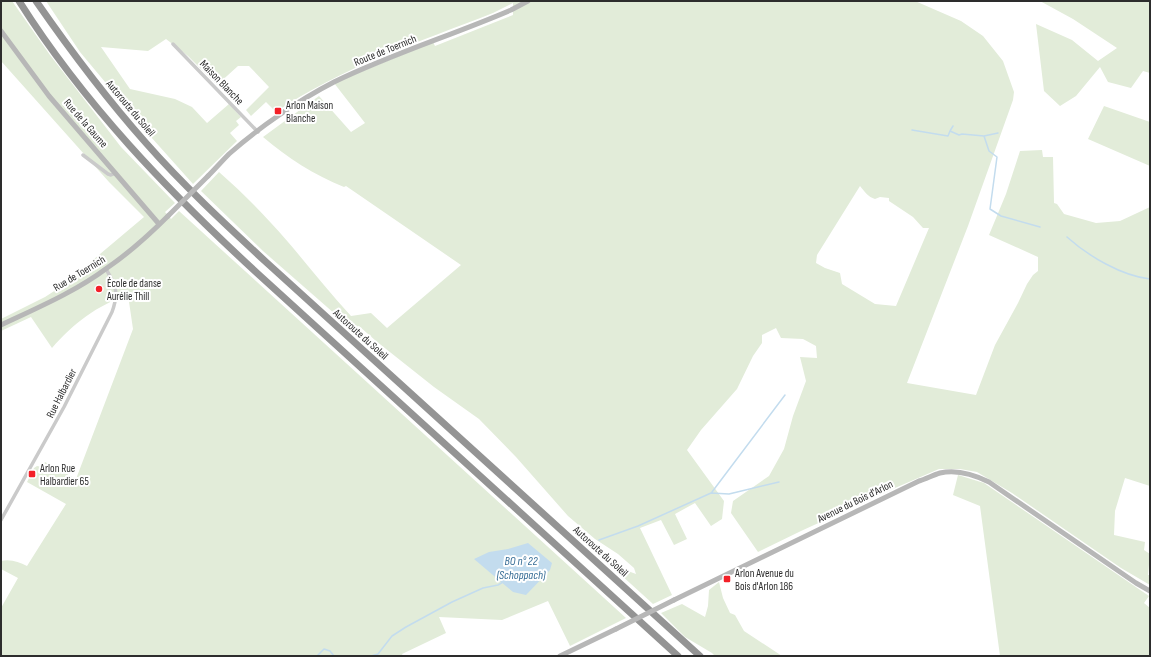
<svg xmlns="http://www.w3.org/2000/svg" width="1151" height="657" viewBox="0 0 1151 657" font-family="'Sofia Sans Condensed',sans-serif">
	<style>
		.green { fill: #e2ecd9; fill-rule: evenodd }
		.water { fill: #c3dcee }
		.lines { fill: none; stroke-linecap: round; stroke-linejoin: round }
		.stream { stroke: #c3dcee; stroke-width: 1.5 }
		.street { stroke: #cacaca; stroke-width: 3.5 }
		.secondary { stroke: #b7b7b7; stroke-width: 5 }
		.highway { stroke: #949494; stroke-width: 7 }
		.secondary-bridge { stroke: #b7b7b7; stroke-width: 5 }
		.poi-dot { fill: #f32028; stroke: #fff; stroke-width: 1.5 }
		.labels { text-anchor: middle; stroke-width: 4; stroke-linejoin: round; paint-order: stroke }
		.street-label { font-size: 11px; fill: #2d2d2d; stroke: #fff }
		.poi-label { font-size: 11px; fill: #2d2d2d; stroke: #fff; text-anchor: start }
		.water-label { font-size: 12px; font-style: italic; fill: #356c95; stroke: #fff }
	</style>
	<rect width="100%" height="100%" fill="#fff"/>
	<path class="green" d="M1 1H12L50 55 121 147 175 203 165 212 171 219 179 211 626 618 570 646 548 601 502 620 439 617 446 633 402 654 403 656H1V608L18 578 1 569V561C11 559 19 562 27 566L66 504 27 482 34 468 37 466 42 467 45 462 76 479 133 329 128 295C97 305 73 324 52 348L31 317 1 331V319L45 297 62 286 144 217 109 182 1 61Z
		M46 1H915L961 21 983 36 1003 61 1014 92 1013 100 968 226 907 383 976 395 995 345 1018 303 1027 284 1033 275 1038 271V257L989 235 1006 194 1020 151 1042 150 1043 157H1053L1054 203 1057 204 1064 214 1096 223 1120 221 1150 207V486L1125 478 1115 511 1114 535 1145 542 1144 550 1150 554 1148 575H1150V585L1121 568 1012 493 977 472 960 469H939L895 488 801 531 758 552 731 513 733 501 769 476 784 449 793 416 806 381 800 357 817 358 816 346 803 339 781 338 776 328 762 335V343L753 356 737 389 701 430 687 450 724 501 722 519 711 526 695 503 675 514 687 539 674 545 661 520 640 528 672 595 653 604 609 564 636 574 634 568 618 554 595 539 568 516 516 457 479 419 434 387 376 341 359 326 351 328 263 251 201 191 219 172C237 188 255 205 271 223 299 253 323 286 351 316L371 313 387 328 461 265 346 186 344 187C314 175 288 158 263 137L319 96 351 132 365 123 334 83 433 42 435 46 513 15V3L493 13C419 42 342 67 276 112L266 102 251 116 246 110 269 87 249 66H238L217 85 188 56 166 39 148 51 101 47 130 89 175 99 192 107 207 123 229 104 241 117 236 121 239 125 230 133 237 141 193 184 151 137 80 52ZM860 186C865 192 868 197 875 199L880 197 889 198V201L913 217 923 228H929L896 306 875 304 842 284 840 273 825 268 816 263 817 255Z
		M1040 1H1150V73L1143 71 1131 88 1108 82 1100 67 1076 96 1060 106 1044 91 1036 24 1072 40 1098 61 1117 48 1073 19Z
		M1104 106 1150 122V166L1088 139Z
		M958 475 984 483 1149 596 1144 603 1150 608V656H1000L980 506 953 495Z
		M719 582 723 598 730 613 735 615 744 631 782 656H715L712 653 685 637 661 613 682 604 705 617 708 606 709 590Z"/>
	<path class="water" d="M528 543 552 563 550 570 526 595 513 592 474 559 489 552 508 549Z"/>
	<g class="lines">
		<path class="stream" d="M912 130 948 136 950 131 959 135 962 134 984 136 989 151 997 157 990 209 1001 216 1040 227
			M950 131 953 126
			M984 136 998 133
			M1067 237C1088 256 1122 276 1150 279
			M712 492 785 395
			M599 540 638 526 711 493 729 494 779 482
			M317 656 324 649 330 651 334 656
			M371 656 378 654 392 636 406 627 452 602 483 588 498 585 503 582"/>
		<path class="street" d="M173 44 258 132
			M83 155 108 174 111 175 116 173
			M1 520 64 407 112 312C119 293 116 286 106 269"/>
		<path class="secondary" d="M1 31 49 96 159 224
			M208 176C215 169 222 161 229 154 258 128 299 100 334 82 391 54 453 35 511 10L528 1
			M1 325C37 308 75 292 107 268 129 253 149 235 168 216
			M674 600 919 481C926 479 933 475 940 473 957 469 975 475 989 482L1136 583 1150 591
			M560 656 616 629"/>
		<path class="highway" d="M19 1C84 104 168 191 257 273L678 656
			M36 1C70 50 106 98 146 143 183 185 225 224 266 262L700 656"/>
		<path class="secondary-bridge" d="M168 216 208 176
			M616 629 674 600"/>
	</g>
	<g class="poi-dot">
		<rect x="274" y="107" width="8" height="8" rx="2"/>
		<circle cx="99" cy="289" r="4"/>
		<rect x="28" y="470" width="8" height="8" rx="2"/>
		<rect x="723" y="575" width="8" height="8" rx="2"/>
	</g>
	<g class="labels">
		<g class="street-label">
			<text transform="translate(385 50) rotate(-22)" y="4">Route de Toernich</text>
			<text transform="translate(222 82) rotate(46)" y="4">Maison Blanche</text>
			<text transform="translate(131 108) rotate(50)" y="4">Autoroute du Soleil</text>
			<text transform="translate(86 123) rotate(49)" y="4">Rue de la Gaume</text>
			<text transform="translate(79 273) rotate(-31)" y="4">Rue de Toernich</text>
			<text transform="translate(361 334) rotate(42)" y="4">Autoroute du Soleil</text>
			<text transform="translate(61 393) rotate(-63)" y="4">Rue Halbardier</text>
			<text transform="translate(855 501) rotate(-26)" y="4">Avenue du Bois d'Arlon</text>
			<text transform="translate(601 551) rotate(42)" y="4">Autoroute du Soleil</text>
		</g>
		<g class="poi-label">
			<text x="286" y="109">Arlon Maison<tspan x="286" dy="13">Blanche</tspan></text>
			<text x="107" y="287">École de danse<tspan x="107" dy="13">Aurélie Thill</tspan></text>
			<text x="40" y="472">Arlon Rue<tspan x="40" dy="13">Halbardier 65</tspan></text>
			<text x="735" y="577">Arlon Avenue du<tspan x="735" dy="13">Bois d'Arlon 186</tspan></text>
		</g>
		<g class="water-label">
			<text x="521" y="565">BO n° 22<tspan x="521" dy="14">(Schoppach)</tspan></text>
		</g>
	</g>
	<rect width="1151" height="657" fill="none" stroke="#2d2d2d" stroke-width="4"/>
</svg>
